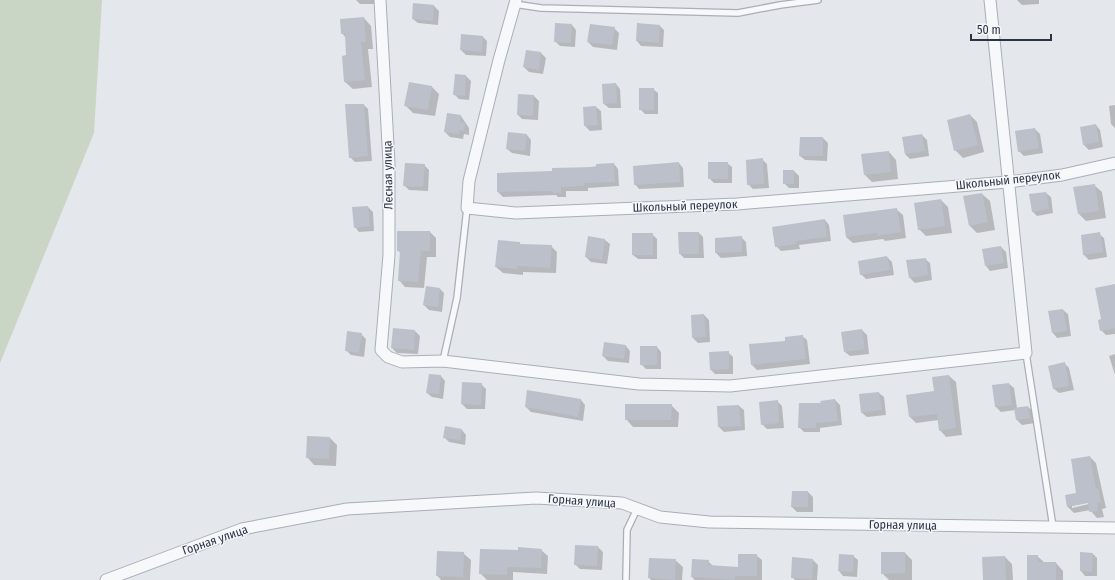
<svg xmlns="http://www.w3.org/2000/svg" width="1115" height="580" viewBox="0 0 1115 580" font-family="'Fira Sans Condensed',sans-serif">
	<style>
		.green { fill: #c9d6c5 }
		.shadow { fill: #0003; fill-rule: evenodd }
		.building { fill: #bbc0ca }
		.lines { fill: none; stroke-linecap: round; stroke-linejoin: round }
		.lane-casing { stroke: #a9aeb7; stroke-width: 8 }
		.street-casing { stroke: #a9aeb7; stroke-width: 13 }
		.lane { stroke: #f7f8fa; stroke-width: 5.5 }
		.street { stroke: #f7f8fa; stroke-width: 11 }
		.labels { text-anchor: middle; stroke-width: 3; stroke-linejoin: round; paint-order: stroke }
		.street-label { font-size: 12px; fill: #2b3445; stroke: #f4f6f9 }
	</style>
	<rect width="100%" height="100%" fill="#e4e7ec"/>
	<path class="green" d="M0 0H102L94 133 0 363Z"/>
	<path class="shadow" d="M356 0H374V4H360Z
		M1017 0H1039V4L1022 5Z
		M434 6 439 11 438 25 418 23 413 19Z
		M364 18 371 26 373 49H368L372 87 353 89 345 82 347 56 346 38 342 33Z
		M572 25 576 30 575 47 560 46 555 41Z
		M660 26 664 30 663 47 641 46 637 41Z
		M614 28 619 33 617 50 593 47 588 42Z
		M483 37 487 41 486 56 466 55 461 50Z
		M527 51 541 53 546 58 543 74 529 72 524 67Z
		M466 76 471 81 469 100 459 99 454 94Z
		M616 84 620 89 621 108H609L604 104Z
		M432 87 439 94 435 116 413 113 405 105Z
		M653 89 658 93V114H645L640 109Z
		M534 96 539 101 538 120 522 119 518 115Z
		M364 105 368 109 372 161 355 162 350 157Z
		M1115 105V128L1111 124 1109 106Z
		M596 107 601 111 602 130 590 131 585 126 584 108Z
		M448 114 461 116 469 128V135L464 134 463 139 450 137 445 132Z
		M970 115 977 122 984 152 963 158 955 150Z
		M1096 125 1100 130 1103 147 1089 150 1084 145 1081 128Z
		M1035 129 1040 134 1043 153 1024 156 1019 151Z
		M527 135 531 140 530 156 512 153 507 149Z
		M922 135 927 140 929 156 910 159 905 154 903 138Z
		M823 138 828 143 827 161 805 160 800 156Z
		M889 152 896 160 898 179 872 182 865 175Z
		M762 159 767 164 769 188 753 189 748 184Z
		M679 163 683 168 684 187 639 189 635 184Z
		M727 163 732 167V183H714L709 178Z
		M614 164 618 169 619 186 588 188V191H566V197H558L556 195 503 197 498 192 553 172Z
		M424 165 429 170 428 191 409 190 404 185Z
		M794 171 799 176V188H789L784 183Z
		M1094 185 1102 192 1106 218 1086 221 1079 214Z
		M1046 193 1051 197 1053 213 1037 216 1032 211Z
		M982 194 990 201 995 230 977 233 970 226 964 197Z
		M941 200 948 207 952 233 926 236 919 229Z
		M368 207 373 212 374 231 359 232 355 227Z
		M896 209 903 215 906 238 885 241 883 239 853 243 846 237Z
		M825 220 829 225 831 241 799 245 800 249 781 251 776 246Z
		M430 232 436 238V257H427L424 288 405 287 399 280 401 253 398 251Z
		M699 233 703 237 704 258H684L680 254Z
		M652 234 657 239V259H638L633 255Z
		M1099 234 1104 238 1107 257 1089 260 1084 255 1082 236Z
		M589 237 605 240 610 244 607 264 591 262 586 257Z
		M741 237 746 242 747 256 721 258 716 253V239Z
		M519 243 521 245 551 246 557 252 556 273 523 272V275L503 273 496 267Z
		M1001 247 1006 252 1008 268 990 271 986 266Z
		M887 257 892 262 894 275 866 279 861 274Z
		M925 259 930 263 932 280 915 283 910 278Z
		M1115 285V334L1106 335 1101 330 1102 320Z
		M440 289 444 293 442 312 429 310 424 305Z
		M1063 310 1068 314 1071 336 1057 338 1053 333 1049 312Z
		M704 315 709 320 710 342 698 343 693 338Z
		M862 330 867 335 869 354 850 356 845 352Z
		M415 331 420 336 418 354 397 353 392 348Z
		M361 334 366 339 364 357 351 355 346 350Z
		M802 336 807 340 810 364 757 370 752 365 750 345 786 342Z
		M626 346 630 351 629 363 608 361 603 356Z
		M657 347 661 352V369H646L641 364Z
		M728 352 733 357V374H715L710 369Z
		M1115 354V375L1109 356Z
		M1065 364 1069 368 1074 390 1059 393 1054 389Z
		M441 376 445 381 443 399 432 397 427 393Z
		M949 376 956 382 962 435 946 437 940 430 939 420 916 423 910 417 935 392 934 378Z
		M481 384 486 389 485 409H467L462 404Z
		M1009 384 1014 388 1017 408 1028 407 1033 411 1035 423 1022 425 1017 420 1015 410 1001 412 996 407Z
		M879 393 884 397 886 415 867 417 862 413Z
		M581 400 585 405 583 421 531 412 526 407Z
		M835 400 840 405 842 425 820 428V432H804L799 427Z
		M777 401 782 406 784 428 767 429 762 424Z
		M671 405 679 413 678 427H633L626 419Z
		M739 406 744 410 745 430 724 432 719 427 718 407Z
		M462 430 466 435 465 445 449 442 444 437Z
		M330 438 337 445 336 466 314 465 307 457Z
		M1090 457 1096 463 1106 508 1102 509 1104 517 1097 518 1090 510 1074 513 1068 507 1066 496 1078 493ZM1092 501 1093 503 1072 508V506Z
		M793 492H808L813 497V512H797L792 507Z
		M576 546 598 547 603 552 602 570 580 569 575 564Z
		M541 550 548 556 547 574 513 572V580H487L480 573 519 551Z
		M463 553 471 560 470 580H441L437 575Z
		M905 553 912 560V580H889L882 573Z
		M1093 554 1097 558V576H1085L1081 571Z
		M757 556 762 560V580H695L692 577 708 561 713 566 739 568Z
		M853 556 858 560 857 577 843 576 839 571Z
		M1037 556 1045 563H1056L1063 571V580H1029Z
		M1005 557 1012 564 1013 580H984Z
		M675 560 683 567 682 580H651L649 578Z
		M813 560 818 565 817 580H795L792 577Z"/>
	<path class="building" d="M413 3 434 5 433 21 412 19Z
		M364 17 366 42H361L365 80 344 82 342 56 346 55 345 33 341 34 340 19Z
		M555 23 572 24 571 43 554 42Z
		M637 23 660 25 659 43 636 41Z
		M590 24 615 27 612 45 587 42Z
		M461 34 483 36 482 52 460 50Z
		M526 50 541 52 539 70 523 67Z
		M455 74 466 75 465 96 453 95Z
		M409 82 432 86 428 110 404 106Z
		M616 83 617 103 603 104 602 84Z
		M639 88H654V110H639Z
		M518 94 534 95 533 116 517 115Z
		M345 104H364L368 156 349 158Z
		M596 106 598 125 584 126 583 107Z
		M447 113 461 115 460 122 465 123 464 131 459 130V134L444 132Z
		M970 114 978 145 954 151 947 120Z
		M1096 124 1099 142 1083 145 1080 127Z
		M1035 128 1039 148 1018 152 1015 131Z
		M508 132 527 134 525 151 506 149Z
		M922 134 925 151 905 154 902 137Z
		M800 137H823V156H799Z
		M889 151 891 172 864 175 861 154Z
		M763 158 764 184 747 185 746 160Z
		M679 162 680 182 634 185 633 166Z
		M708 162H728V179H708Z
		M405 163 425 164 423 187 403 186Z
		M614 163 615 182 584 183V186L561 187V193H553V191L497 192V173L552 171V168L596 167V164Z
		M783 170H794V184H783Z
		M1095 184 1099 211 1078 214 1073 187Z
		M1046 192 1049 209 1032 212 1029 194Z
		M982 193 988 222 969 226 963 196Z
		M941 199 945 226 918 230 914 203Z
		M368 206 370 226 354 228 352 207Z
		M897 208 901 232 878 236 877 233 846 237 843 215Z
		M825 219 827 237 795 241 796 244 775 247 772 227Z
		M397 231H430V251H421L418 282 398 281 400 251H397Z
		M678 232H699V254H679Z
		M1100 232 1103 252 1083 255 1081 235Z
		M632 233H653V255H632Z
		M588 236 605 239 602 260 585 257Z
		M742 236V252L715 253V238Z
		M498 240 520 242V244L552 245 550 268 517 266V269L495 267Z
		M1001 246 1004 263 985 266 982 249Z
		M887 256 890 270 860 275 858 261Z
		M926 258 928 275 909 278 906 260Z
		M1115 284V328L1100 331 1098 320 1101 319 1095 288Z
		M426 286 440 288 438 307 423 305Z
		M1063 309 1067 331 1052 333 1048 311Z
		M704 314 706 337 692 338 691 315Z
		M393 328 415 330 414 350 391 348Z
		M862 329 865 349 844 352 841 332Z
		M347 331 362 333 359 353 345 351Z
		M803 335 806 359 751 365 749 344 785 341V337Z
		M604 342 626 345 624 359 602 356Z
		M640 346H657V365H640Z
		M729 351V369L710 370 709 352Z
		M1065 362 1069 386 1053 389 1048 366Z
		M429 374 441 375 439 394 426 393Z
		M949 375 956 428 939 431 937 414 909 417 906 395 934 391 932 377Z
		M462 382 482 383 481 405 461 404Z
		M1009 383 1012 405 995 407 992 385Z
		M527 390 581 399 578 417 525 407Z
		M879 392 882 410 861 413 859 394Z
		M835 399 838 421 816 423V428H798L799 403H821L820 401Z
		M778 400 779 423 761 425 759 402Z
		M625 404H672L671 420H625Z
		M739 405 741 426 718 427 717 406Z
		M1028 406 1030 418 1016 420 1014 408Z
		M445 426 462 429 460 440 443 438Z
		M307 436 330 437 329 459 306 458Z
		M1090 456 1096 489 1098 488 1101 502 1097 503 1098 511 1089 512 1088 503 1067 507 1065 495 1076 493 1071 459Z
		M792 491H808V507H791Z
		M575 545 598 546 597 566 574 565Z
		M518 547 542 549 541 568 507 567V575L479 574 480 549 518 550Z
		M437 551 464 552 463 577 436 576Z
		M881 552H905V573L881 574Z
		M1080 552 1093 553 1092 572 1080 571Z
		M738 554H757V576H735V580L691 577 692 559 709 560 708 565 738 567Z
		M839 554 854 555 853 572 838 571Z
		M1027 555H1038V562H1056V580H1027Z
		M1005 556 1006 580H983L982 557Z
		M792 557 813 559 812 579 791 578Z
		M649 558 676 559 675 580 648 578Z"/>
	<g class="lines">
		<defs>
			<path id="lane" d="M514 4 541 8 738 13 780 5 818 0
				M1026 353 1053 527
				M443 361 457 298 467 208
				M626 580 627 530 637 509"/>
			<path id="street" d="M380 0 389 163V255L381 350 388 357 402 362 443 361 639 384 730 386 1026 353 990 0
				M516 0 499 60 469 181 467 208 516 213 737 204 1008 182 1062 175 1115 163
				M106 580 242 529 347 509 536 498 622 503 660 517 709 522 1115 528"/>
		</defs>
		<use href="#lane" class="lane-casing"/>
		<use href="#street" class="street-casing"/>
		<use href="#lane" class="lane"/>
		<use href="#street" class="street"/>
	</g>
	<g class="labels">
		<g class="street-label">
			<text transform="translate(388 175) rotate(-91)" y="4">Лесная улица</text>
			<text transform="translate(1008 180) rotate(-6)" y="4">Школьный переулок</text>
			<text transform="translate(685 206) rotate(-2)" y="4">Школьный переулок</text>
			<text transform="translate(582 501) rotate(4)" y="4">Горная улица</text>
			<text transform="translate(903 525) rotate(1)" y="4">Горная улица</text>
			<text transform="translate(215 540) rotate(-19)" y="4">Горная улица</text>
		</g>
	</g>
	<path d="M971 34v6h80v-6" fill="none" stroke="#2b3445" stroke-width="2"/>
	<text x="977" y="34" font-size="12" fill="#2b3445" stroke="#f4f6f9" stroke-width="3" paint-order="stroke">50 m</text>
</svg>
